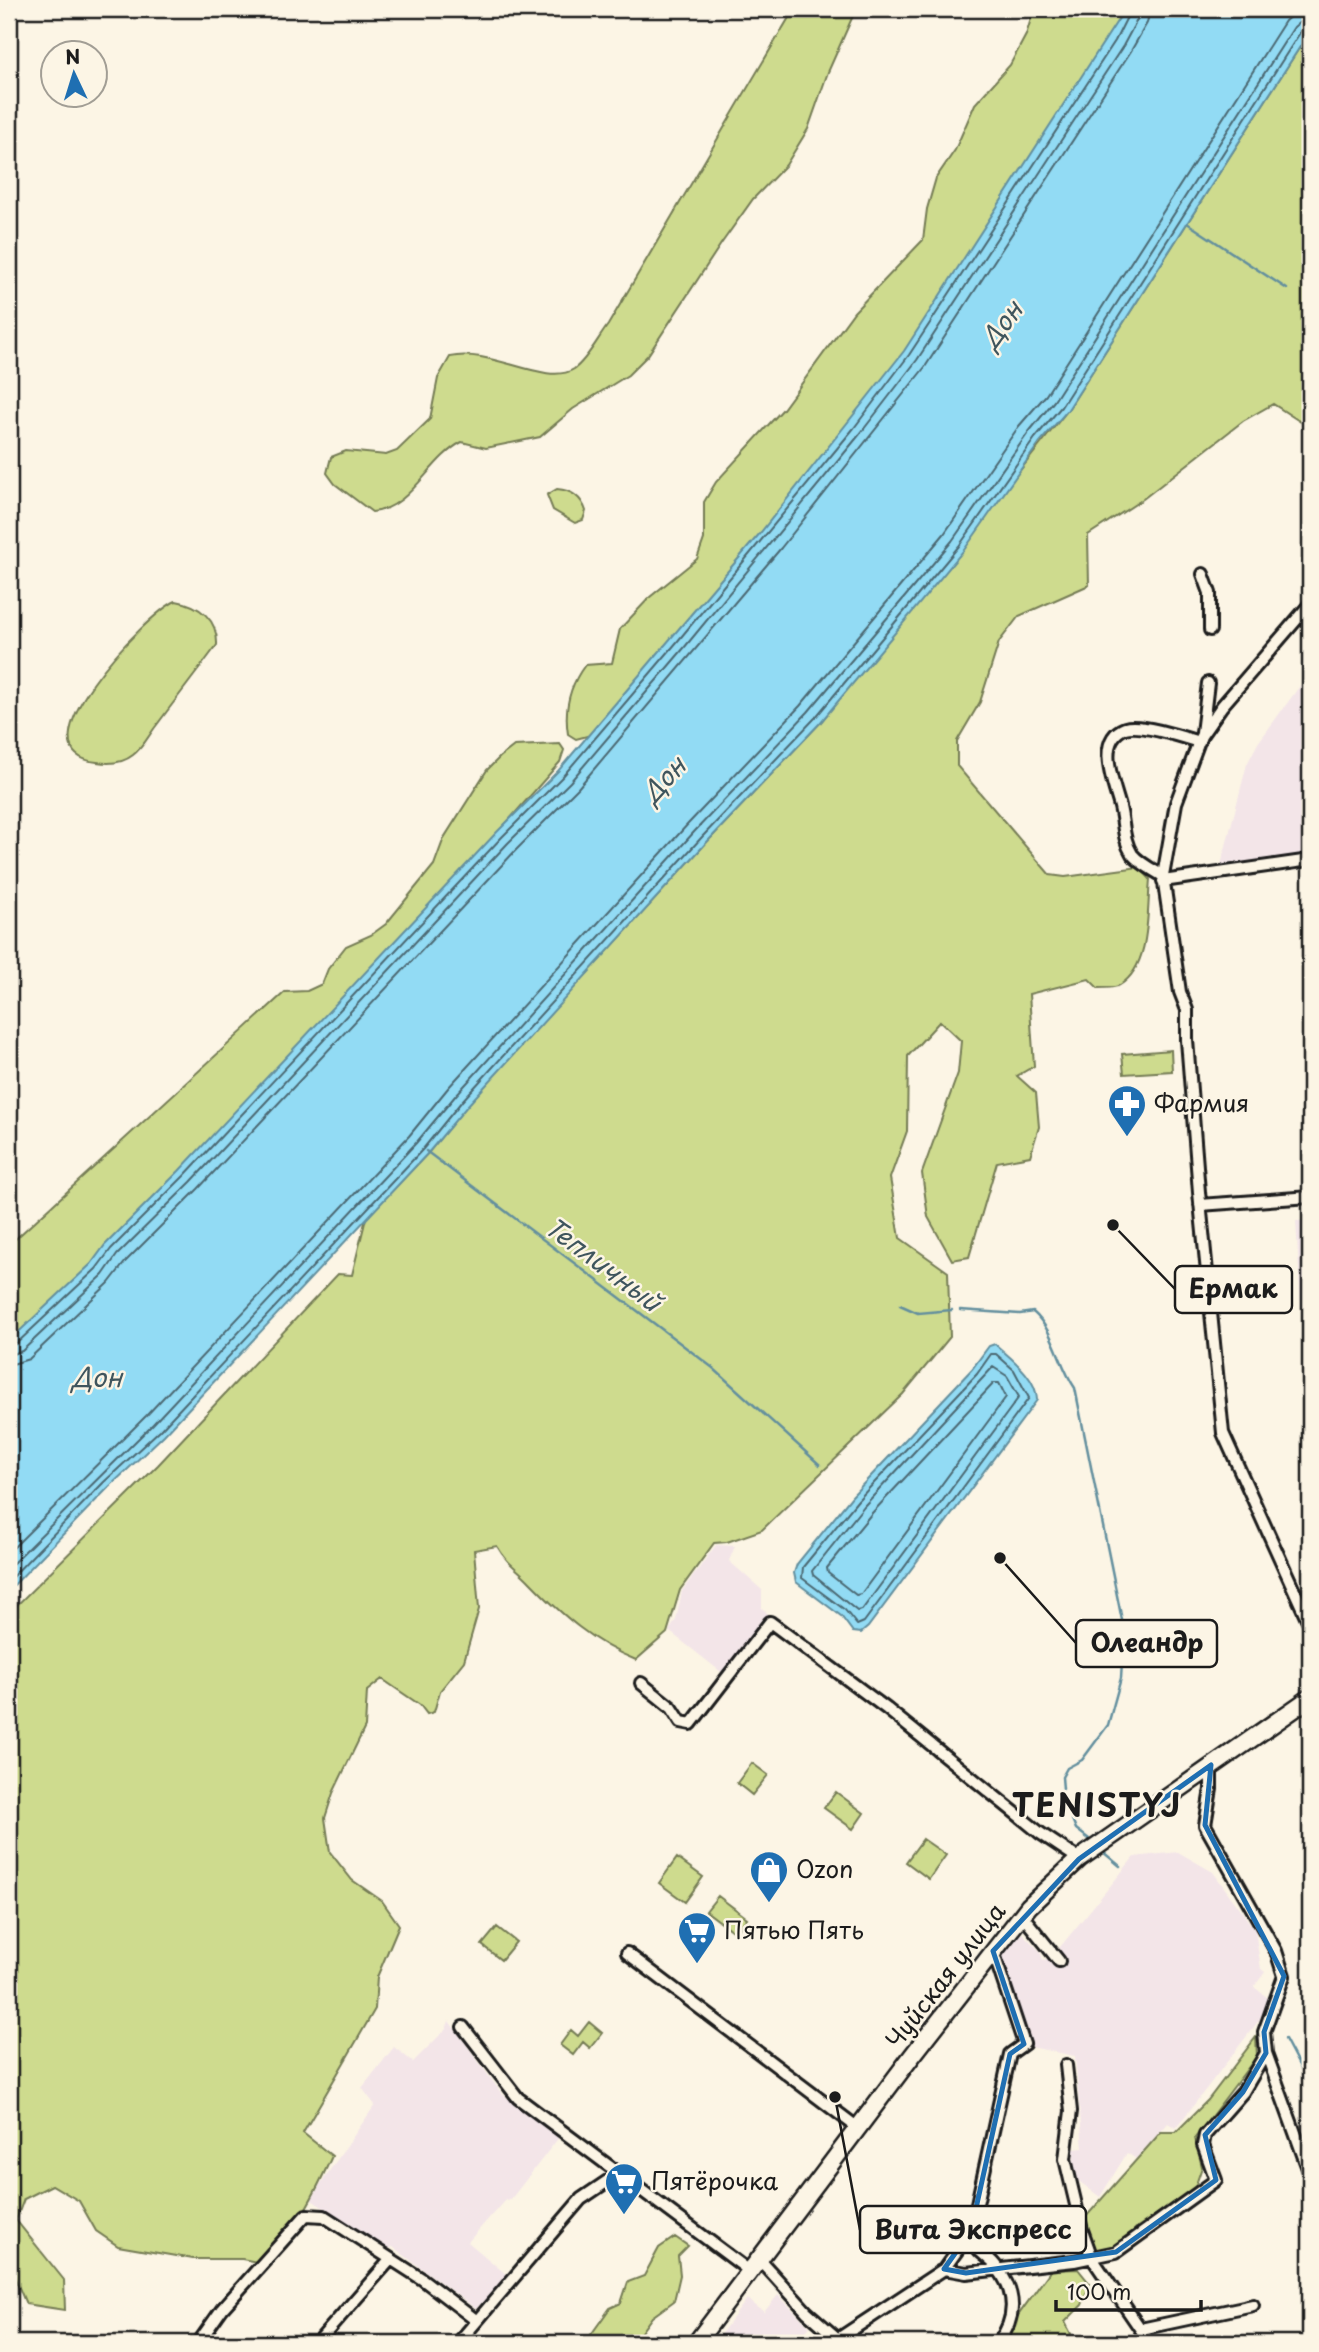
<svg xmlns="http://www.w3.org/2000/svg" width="1319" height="2352" viewBox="0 0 1319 2352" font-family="'Playpen Sans',sans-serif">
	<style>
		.built { fill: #f3e5e8 }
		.green { fill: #cedb8e; stroke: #757c55; stroke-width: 2 }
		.water { fill: #92dbf4; stroke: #638f9e; stroke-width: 2 }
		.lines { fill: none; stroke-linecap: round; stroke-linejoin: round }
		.shore { stroke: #4b6872; stroke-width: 2 }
		.stream { stroke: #638f9e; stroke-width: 2.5 }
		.street-casing { stroke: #1c1c1c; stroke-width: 16 }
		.secondary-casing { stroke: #1c1c1c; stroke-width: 21 }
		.street { stroke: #fcf5e5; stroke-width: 10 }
		.secondary { stroke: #fcf5e5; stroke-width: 16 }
		.marked { fill: none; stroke: #1f6fb2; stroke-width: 5; stroke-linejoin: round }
		.labels { text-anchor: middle; stroke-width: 5; stroke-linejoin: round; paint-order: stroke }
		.poi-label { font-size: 24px; fill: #1c1c1c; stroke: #fcf5e5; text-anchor: start }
		.street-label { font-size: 24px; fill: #1c1c1c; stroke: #fcf5e5 }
		.water-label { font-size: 26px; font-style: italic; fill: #3f555d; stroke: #fcf5e5 }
		.district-label { font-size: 32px; font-weight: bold; letter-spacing: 2px; fill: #1c1c1c; stroke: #fcf5e5 }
		.leader { fill: none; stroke: #1c1c1c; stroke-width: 2.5 }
		.callout-dot { fill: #1c1c1c; stroke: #fcf5e5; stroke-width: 2.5 }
		.callout { fill: #fcf5e5; stroke: #1c1c1c; stroke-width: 2.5 }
		.callout-label { font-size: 26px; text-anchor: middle; font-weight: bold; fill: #1c1c1c }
	</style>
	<rect width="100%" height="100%" fill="#fcf5e5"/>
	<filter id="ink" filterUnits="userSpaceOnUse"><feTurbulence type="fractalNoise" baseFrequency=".0143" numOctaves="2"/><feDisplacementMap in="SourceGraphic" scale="14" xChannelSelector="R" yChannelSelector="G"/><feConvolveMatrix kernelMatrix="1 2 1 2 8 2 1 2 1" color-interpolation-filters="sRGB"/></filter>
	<g filter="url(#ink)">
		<path class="built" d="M1310 672V857L1220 869 1247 764 1258 743Z
			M1310 1220V1337H1303L1296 1221Z
			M716 1545 735 1546 729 1561 762 1590V1608L770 1616 725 1675 669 1631 676 1620 682 1591Z
			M1178 1852 1213 1872 1255 1930 1261 1969 1265 1972 1254 1987 1273 2002 1176 2128 1168 2123 1138 2160 1127 2153 1100 2197 1076 2179 1073 2172 1074 2149 1083 2148 1075 2056 1026 2046 998 1957 1022 1933 1040 1951 1043 1960 1051 1958 1134 1857Z
			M449 2021 502 2094 560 2136 511 2199 505 2200 468 2242 507 2275 476 2309 393 2247 388 2249 310 2199 375 2105 362 2088 394 2047 413 2062 446 2029Z
			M778 2295 810 2327 794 2343H714L747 2299 764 2312Z"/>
		<path class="green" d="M794 9H856L828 72 808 129 786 165 753 199 721 244 648 355 628 375 573 409 540 437 486 448 462 442C429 459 411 509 372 512L335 484 327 473 331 457 346 451 386 455 397 451 430 419 438 378 450 357C490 347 546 387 574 369 587 360 598 338 608 325Z
			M1034 9H1129L983 240 840 443 591 735 576 739 568 734C564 709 570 685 585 665L612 663 620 629 650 597 697 559 704 539V502L716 482 783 409 854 312 923 240 927 209 936 178 955 150 975 104 1010 65 1026 35Z
			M1310 31V428L1273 404 1243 421 1143 499 1088 535 1089 585 1019 616 999 642 980 702 957 741V766L1050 875 1065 877 1139 867 1150 879C1147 911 1151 966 1120 985 1114 989 1105 987 1098 988L1089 979 1029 994 1034 1066 1017 1076 1036 1093 1039 1127 1030 1156 997 1162 969 1257 952 1260 928 1217 922 1173 958 1073 961 1041 940 1021 908 1056 907 1131 890 1178 900 1238 948 1272 950 1337 903 1394 762 1530 727 1542 714 1543 680 1590 667 1633 636 1660C593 1643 562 1615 530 1582 516 1567 508 1565 497 1546L474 1550 479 1609 464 1661 440 1691 434 1712 427 1714 420 1705 382 1679 367 1691 365 1727 333 1793 325 1818 330 1852 352 1880 382 1901 399 1925 377 1977 375 2009 303 2133 332 2156C314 2195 295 2238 257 2262L242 2259H193L118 2246 96 2231 79 2201 52 2185 24 2199 16 2220 64 2280 65 2310 26 2304 14 2276 9 2273V1620L17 1605 158 1465 338 1274 352 1275 366 1218 428 1153 467 1105 707 842 820 723 1067 411Z
			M557 489C571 490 581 496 586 511L583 520 575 523 553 510 547 495Z
			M176 601C200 605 218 620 217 645 197 672 176 699 156 726 149 735 143 748 133 755 123 763 109 764 97 762 13 753 146 614 176 601Z
			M560 744 564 750 560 762 414 928 78 1282 9 1347V1245L285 992 307 991 322 984 328 969 346 946 371 935 386 924 434 865 444 838 487 770 500 757 514 746Z
			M1171 1050 1172 1071 1124 1074 1122 1054Z
			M752 1763 768 1775 752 1795 737 1783Z
			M836 1792 864 1813 853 1829 824 1808Z
			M923 1839 946 1855 929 1879 906 1862Z
			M677 1858 703 1877 685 1902 659 1883Z
			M718 1896 747 1918 735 1933 706 1911Z
			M497 1927 516 1942 501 1960 482 1945Z
			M589 2022 602 2033 590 2048 583 2042 573 2055 560 2045 571 2030 578 2036Z
			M1256 2037 1257 2056 1195 2138 1202 2167 1194 2190 1136 2228 1118 2250 1099 2251 1090 2245 1084 2219 1161 2132H1176L1208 2100Z
			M675 2237 688 2246 678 2256 680 2275 674 2301 652 2317 633 2343H585L610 2308 621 2303 628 2282 644 2276 659 2248Z
			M1078 2269 1090 2284 1082 2305 1065 2322 1071 2334 1064 2343H998L1051 2270Z"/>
		<path class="water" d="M1125 9H1310V31L1067 411 1040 442 964 550 820 723 707 842 468 1105 428 1153 164 1435 109 1487 9 1590V1341L91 1264 105 1245 179 1171 497 832 558 771 761 532 904 351Z
			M995 1344C1010 1358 1037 1377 1037 1400L868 1627 861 1633 853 1632 841 1616 796 1582 794 1573 797 1564 852 1496 972 1369 989 1346Z"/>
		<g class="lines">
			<path class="shore" d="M9 1346 16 1344 96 1269 111 1249 184 1176 502 837 563 776 677 642 854 428 909 355 1115 41 1131 9
				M991 1354H996L1014 1370 1029 1398 864 1622 857 1625 845 1610 802 1578 803 1567 858 1500 977 1374Z
				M9 1355 22 1351 103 1275 117 1255 191 1182 508 843 570 782 684 648 860 434 917 360 1123 46 1138 18 1140 9
				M9 1365 29 1359 109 1283 126 1261 198 1189 516 850 578 788 781 548 925 367 1131 51 1147 23 1150 9
				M993 1367 1007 1376 1019 1397 862 1610 857 1611 813 1575 812 1571 864 1506Z
				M994 1383H999L1006 1397 861 1594 856 1595 828 1573 827 1568 872 1513Z
				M9 1552 146 1416 409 1136 448 1088 688 824 800 706 944 534 1019 426 1046 395 1285 21 1294 13 1305 9
				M9 1567 153 1424 416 1143 456 1095 695 831 808 712 952 541 1028 433 1054 401 1294 27 1301 21 1310 19
				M9 1580 104 1482 160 1430 423 1149 462 1101 702 837 815 718 959 546 1035 438 1061 407 1301 31 1310 28"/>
			<path class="stream" d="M1187 223 1287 289
				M426 1151 713 1368 820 1465
				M900 1305 918 1313 952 1310
				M960 1310 1020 1314 1033 1312C1054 1330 1059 1365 1075 1388L1124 1630 1121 1678 1108 1725 1082 1760 1067 1768 1062 1777 1063 1789
				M1064 1799 1076 1829 1089 1839
				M1103 1852 1120 1866
				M1285 2039 1310 2086"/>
			<defs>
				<path id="street" d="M1203 574 1210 593V630
					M1310 604 1222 706 1201 736 1176 803 1163 876 1180 992 1187 1010V1040L1199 1192 1223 1433 1310 1625
					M1202 733 1208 683
					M1163 876C1153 870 1139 863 1132 854 1123 840 1124 823 1120 807 1115 787 1094 740 1125 728 1140 723 1183 737 1199 742
					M1163 881 1310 860
					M1200 1205 1310 1197
					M641 1683 672 1708 681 1722 691 1724 770 1622 887 1709 1040 1833 1079 1859
					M1211 1765V1789L1205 1825 1276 1951 1284 1976 1264 2032 1266 2053 1310 2174
					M1022 1915 1059 1961
					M993 1951 1024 2044 1010 2054 971 2231C976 2257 986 2251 998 2269 1017 2294 1016 2319 998 2343
					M627 1953 858 2128
					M463 2027 518 2098 751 2272
					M1066 2065 1071 2111 1065 2159 1082 2230 1092 2258 1150 2343
					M760 2260 807 2312 838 2339 836 2343
					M944 2269 966 2273 1074 2261 1116 2252 1216 2180 1203 2145 1205 2135 1243 2092 1266 2053
					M1141 2329 1253 2305
					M838 2339 944 2269 971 2231
					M198 2343 222 2309 306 2215 324 2216 422 2279 477 2321
					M317 2343 391 2259
					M458 2343 581 2199 618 2174"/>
				<path id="secondary" d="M696 2343 912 2056 1029 1906 1079 1859 1310 1698"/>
			</defs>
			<use href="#street" class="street-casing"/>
			<use href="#secondary" class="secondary-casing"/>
			<use href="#street" class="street"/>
			<use href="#secondary" class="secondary"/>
		</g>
	</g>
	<path class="marked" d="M1211 1765 1205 1825 1284 1976 1264 2032 1266 2053 1243 2092 1205 2135 1216 2180 1116 2252 966 2273 944 2269 971 2231 1010 2054 1024 2044 993 1951 1079 1859Z"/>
	<defs>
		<symbol id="pharmacy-pin" viewBox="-11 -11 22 30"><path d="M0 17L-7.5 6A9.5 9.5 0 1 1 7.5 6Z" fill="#1f6fb2" stroke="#fcf5e5"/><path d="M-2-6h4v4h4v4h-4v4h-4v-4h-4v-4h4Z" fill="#fff"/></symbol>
		<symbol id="shop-pin" viewBox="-11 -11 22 30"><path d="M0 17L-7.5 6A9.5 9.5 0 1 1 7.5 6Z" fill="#1f6fb2" stroke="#fcf5e5"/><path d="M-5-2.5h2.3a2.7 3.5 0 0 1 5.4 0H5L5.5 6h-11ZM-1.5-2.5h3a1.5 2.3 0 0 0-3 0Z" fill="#fff"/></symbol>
		<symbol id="supermarket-pin" viewBox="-11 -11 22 30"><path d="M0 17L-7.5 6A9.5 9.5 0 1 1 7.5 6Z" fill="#1f6fb2" stroke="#fcf5e5"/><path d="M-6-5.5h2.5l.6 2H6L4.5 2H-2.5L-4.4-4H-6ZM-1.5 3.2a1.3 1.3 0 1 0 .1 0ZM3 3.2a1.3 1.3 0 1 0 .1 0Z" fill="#fff"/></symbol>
	</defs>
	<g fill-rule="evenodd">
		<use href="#pharmacy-pin" x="1105" y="1082" width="44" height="60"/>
		<use href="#shop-pin" x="747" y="1848" width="44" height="60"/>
		<use href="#supermarket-pin" x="675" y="1909" width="44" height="60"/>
		<use href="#supermarket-pin" x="602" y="2160" width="44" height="60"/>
	</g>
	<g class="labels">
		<g class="poi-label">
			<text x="1154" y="1112">Фармия</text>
			<text x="796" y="1878">Ozon</text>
			<text x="724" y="1939">Пятью Пять</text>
			<text x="651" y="2190">Пятёрочка</text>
		</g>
		<g class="street-label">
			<text transform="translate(946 1976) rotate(-52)" y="8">Чуйская улица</text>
		</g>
		<g class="water-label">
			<text transform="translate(1002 325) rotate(-54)" y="9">Дон</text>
			<text transform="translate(664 780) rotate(-48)" y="9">Дон</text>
			<text transform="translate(603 1265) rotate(37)" y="9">Тепличный</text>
			<text x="97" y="1387">Дон</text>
		</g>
		<g class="district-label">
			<text x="1097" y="1817">TENISTYJ</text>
		</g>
	</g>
	<path class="leader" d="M1113 1225L1175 1289M1000 1558L1076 1643M835 2097L860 2230"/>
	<g class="callout-dot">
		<circle cx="1113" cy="1225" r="7"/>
		<circle cx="1000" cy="1558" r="7"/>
		<circle cx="835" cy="2097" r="7"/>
	</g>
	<g class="callout">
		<rect x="1175" y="1266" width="117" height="47" rx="7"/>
		<rect x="1076" y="1620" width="141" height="47" rx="7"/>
		<rect x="860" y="2206" width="226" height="47" rx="7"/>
	</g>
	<g class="callout-label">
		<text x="1233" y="1298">Ермак</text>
		<text x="1147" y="1652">Олеандр</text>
		<text x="973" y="2239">Вита Экспресс</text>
	</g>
	<rect width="1319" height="2352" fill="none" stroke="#fcf5e5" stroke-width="35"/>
	<rect x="18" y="18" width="1284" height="2317" fill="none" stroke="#1c1c1c" stroke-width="2.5" filter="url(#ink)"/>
	<g transform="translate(74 74) rotate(356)"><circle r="33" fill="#fcf5e5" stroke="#a29e95" stroke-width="2"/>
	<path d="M0-5L12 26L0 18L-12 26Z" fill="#1f6fb2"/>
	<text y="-10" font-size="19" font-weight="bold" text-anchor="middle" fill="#1c1c1c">N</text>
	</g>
	<path d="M1056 2300v10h145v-10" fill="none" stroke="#1c1c1c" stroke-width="3.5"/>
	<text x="1067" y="2300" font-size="21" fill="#1c1c1c" stroke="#fcf5e5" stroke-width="5" paint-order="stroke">100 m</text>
</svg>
